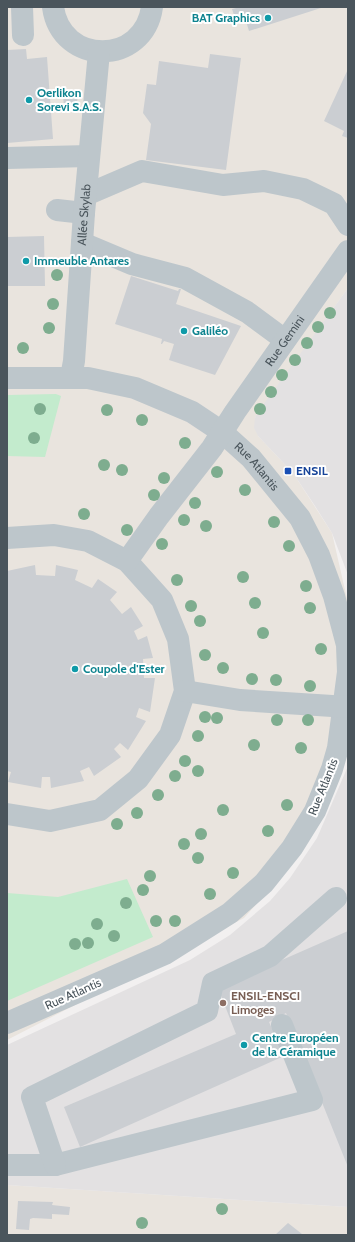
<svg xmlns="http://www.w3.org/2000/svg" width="355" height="1242" viewBox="0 0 355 1242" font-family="Cabin,sans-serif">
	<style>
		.commercial { fill: #e9e4de }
		.education { fill: #e3e1e2 }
		.grass { fill: #c3ebcd }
		.building { fill: #cbced2 }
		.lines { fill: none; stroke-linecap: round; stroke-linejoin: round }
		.minor { stroke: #bdc6cb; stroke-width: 22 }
		.tree { fill: #7ead8f }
		.culture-dot { fill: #0f9aa8; stroke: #fff; stroke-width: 1.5 }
		.transit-dot { fill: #1a4fb4; stroke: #fff; stroke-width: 1.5 }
		.education-dot { fill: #8d6e63; stroke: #fff; stroke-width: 1.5 }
		.labels { text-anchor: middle; stroke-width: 4; stroke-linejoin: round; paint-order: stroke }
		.culture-label { font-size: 12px; font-weight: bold; fill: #0d838f; stroke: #fff; text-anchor: start }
		.street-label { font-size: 12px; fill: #4a555c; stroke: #fff }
		.transit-label { font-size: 12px; font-weight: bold; fill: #164399; stroke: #fff; text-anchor: start }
		.education-label { font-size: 12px; font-weight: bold; fill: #785e54; stroke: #fff; text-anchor: start }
	</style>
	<rect width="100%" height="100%" fill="#f2f0f0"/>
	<path class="commercial" d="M7 7H348V288L255 418 258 436 293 473 332 533 348 603V723L298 857 244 918 7 1040Z
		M7 1185 348 1207V1235H7Z"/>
	<path class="education" d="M348 288V575L332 533 315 506 293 473 258 436 254 428 255 418 258 412Z
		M348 766V1207L7 1185V1045L190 960 230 935 270 901 290 878 317 838Z"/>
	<path class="grass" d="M56 394 61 396 45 457 7 456V395Z
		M127 879 153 937 7 1001V893L58 897Z"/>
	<path class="building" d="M240 7H324L249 31 245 18 236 21 232 9Z
		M26 49 27 59 47 57 53 139 7 143V50Z
		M210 54 241 58 226 170 146 160 151 124 143 113 147 84 156 85 159 61 208 68Z
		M348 69V138L342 136 344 131 324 121Z
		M70 91H78L77 103 69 102Z
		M63 96H69V106H64Z
		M44 236 45 286H7V237Z
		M131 276 178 291 179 289H181L176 304 241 326 215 375 169 360 174 344 164 341 162 344H161L162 339 115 324Z
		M35 565 36 575 55 576 56 565 78 570 75 580 92 588 98 579 117 592 110 600 122 614 131 607 143 626 134 631 138 640 147 636 153 658 143 659 144 678H155L150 712 139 708 136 717 146 721 128 750 120 743 114 749 121 757 94 776 89 767 80 771 84 781 51 788 50 777H42L41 788 8 782 11 772 7 771V571Z
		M348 931V1167L286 1013 269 1022 284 1056 80 1147 64 1107 236 1034 218 988Z
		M18 1201 53 1202 52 1205 70 1207 69 1215 52 1214V1219L33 1218 30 1219 29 1230 16 1229Z
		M288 1223 302 1234V1235H275Z"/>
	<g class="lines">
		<g class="minor">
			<path d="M22 7 23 35"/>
			<path d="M53 7C61 66 144 66 152 7"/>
			<path d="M7 158 89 156"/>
			<path d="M86 195 142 171 223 185 264 181 303 189 334 204 348 225"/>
			<path d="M57 210 84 213"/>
			<path d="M82 243 132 264 185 278 247 312 285 340"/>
			<path id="s1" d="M71 377 74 361 84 213 99 52"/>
			<path id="s2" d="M7 378H88L135 388 192 412 222 432 251 458 300 518 319 555 334 596 347 645 348 672 338 748 332 769 315 811 292 848 264 883 230 913 165 954 7 1023"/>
			<path d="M7 538 54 535 88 541 127 561 162 600 178 639 185 691 170 735 138 779 100 810 50 821 7 814"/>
			<path id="s3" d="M127 561 159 516 212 448 235 412 348 251"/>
			<path d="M185 691 240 700 348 707"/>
			<path d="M7 1165H55L312 1100 282 1025"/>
			<path d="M55 1165 32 1097 207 1011 213 983 270 956 336 898"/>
		</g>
	</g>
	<g class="tree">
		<circle cx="57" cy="275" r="6"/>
		<circle cx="53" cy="304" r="6"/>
		<circle cx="330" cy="313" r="6"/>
		<circle cx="318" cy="327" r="6"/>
		<circle cx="49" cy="328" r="6"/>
		<circle cx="307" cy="343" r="6"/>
		<circle cx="23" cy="348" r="6"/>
		<circle cx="295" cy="360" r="6"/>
		<circle cx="282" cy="375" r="6"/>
		<circle cx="271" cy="392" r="6"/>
		<circle cx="40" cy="409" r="6"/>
		<circle cx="260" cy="409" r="6"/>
		<circle cx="107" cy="410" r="6"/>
		<circle cx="142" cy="420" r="6"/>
		<circle cx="34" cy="438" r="6"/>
		<circle cx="185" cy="443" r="6"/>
		<circle cx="104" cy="465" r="6"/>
		<circle cx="122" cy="470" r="6"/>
		<circle cx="217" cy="472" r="6"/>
		<circle cx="164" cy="478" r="6"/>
		<circle cx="245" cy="490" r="6"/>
		<circle cx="154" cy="495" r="6"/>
		<circle cx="195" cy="503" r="6"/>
		<circle cx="84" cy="514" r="6"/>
		<circle cx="184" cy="520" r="6"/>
		<circle cx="274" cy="522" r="6"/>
		<circle cx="206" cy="526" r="6"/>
		<circle cx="127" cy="530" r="6"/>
		<circle cx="162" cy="544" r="6"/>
		<circle cx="289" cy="546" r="6"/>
		<circle cx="243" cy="577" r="6"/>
		<circle cx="177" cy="580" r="6"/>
		<circle cx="306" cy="586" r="6"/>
		<circle cx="255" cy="603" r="6"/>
		<circle cx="191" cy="606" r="6"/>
		<circle cx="310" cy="608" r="6"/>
		<circle cx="200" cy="621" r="6"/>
		<circle cx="263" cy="633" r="6"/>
		<circle cx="321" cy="649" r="6"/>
		<circle cx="205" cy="655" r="6"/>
		<circle cx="223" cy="668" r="6"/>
		<circle cx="252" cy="679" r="6"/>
		<circle cx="276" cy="680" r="6"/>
		<circle cx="310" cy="686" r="6"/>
		<circle cx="205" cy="717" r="6"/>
		<circle cx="217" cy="718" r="6"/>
		<circle cx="277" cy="720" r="6"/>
		<circle cx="308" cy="720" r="6"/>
		<circle cx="198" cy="736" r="6"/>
		<circle cx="254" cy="745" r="6"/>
		<circle cx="301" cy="748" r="6"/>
		<circle cx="185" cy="761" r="6"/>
		<circle cx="198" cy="771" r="6"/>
		<circle cx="175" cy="776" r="6"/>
		<circle cx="158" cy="795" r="6"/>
		<circle cx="287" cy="805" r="6"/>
		<circle cx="223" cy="810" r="6"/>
		<circle cx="137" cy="813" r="6"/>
		<circle cx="117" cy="824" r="6"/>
		<circle cx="268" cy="831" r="6"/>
		<circle cx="201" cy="834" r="6"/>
		<circle cx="184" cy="844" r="6"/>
		<circle cx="198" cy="858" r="6"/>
		<circle cx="233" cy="873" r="6"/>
		<circle cx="150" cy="876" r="6"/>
		<circle cx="143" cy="890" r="6"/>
		<circle cx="210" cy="894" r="6"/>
		<circle cx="126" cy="903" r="6"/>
		<circle cx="156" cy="921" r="6"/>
		<circle cx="175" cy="921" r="6"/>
		<circle cx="97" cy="924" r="6"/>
		<circle cx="114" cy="936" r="6"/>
		<circle cx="88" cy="943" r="6"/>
		<circle cx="75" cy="944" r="6"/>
		<circle cx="222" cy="1209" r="6"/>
		<circle cx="142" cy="1223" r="6"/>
	</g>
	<g class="culture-dot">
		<circle cx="268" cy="18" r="4"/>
		<circle cx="29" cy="100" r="4"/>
		<circle cx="26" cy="261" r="4"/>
		<circle cx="184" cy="331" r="4"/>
		<circle cx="75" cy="669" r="4"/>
		<circle cx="244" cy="1045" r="4"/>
	</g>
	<rect class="transit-dot" x="284" y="467" width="8" height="8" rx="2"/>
	<circle class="education-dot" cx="223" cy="1003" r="4"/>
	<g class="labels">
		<g class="culture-label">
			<text x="260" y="22" text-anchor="end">BAT Graphics</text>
			<text x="37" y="97">Oerlikon<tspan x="37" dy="14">Sorevi S.A.S.</tspan></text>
			<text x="34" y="265">Immeuble Antares</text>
			<text x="192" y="335">Galiléo</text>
			<text x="83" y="673">Coupole d'Ester</text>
			<text x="252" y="1042">Centre Européen<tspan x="252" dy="14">de la Céramique</tspan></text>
		</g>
		<g class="street-label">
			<text dy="4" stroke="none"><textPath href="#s1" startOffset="163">Allée Skylab</textPath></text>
			<text dy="4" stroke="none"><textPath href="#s3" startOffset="271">Rue Gemini</textPath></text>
			<text dy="4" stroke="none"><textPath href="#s2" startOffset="276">Rue Atlantis</textPath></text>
			<text transform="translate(323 787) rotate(-68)" y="4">Rue Atlantis</text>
			<text transform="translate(73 994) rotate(-24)" y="4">Rue Atlantis</text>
		</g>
		<g class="transit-label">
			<text x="296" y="475">ENSIL</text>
		</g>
		<g class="education-label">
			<text x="231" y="1000">ENSIL-ENSCI<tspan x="231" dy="14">Limoges</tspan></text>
		</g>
	</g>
	<rect width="355" height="1242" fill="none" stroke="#4a555c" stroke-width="16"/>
</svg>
